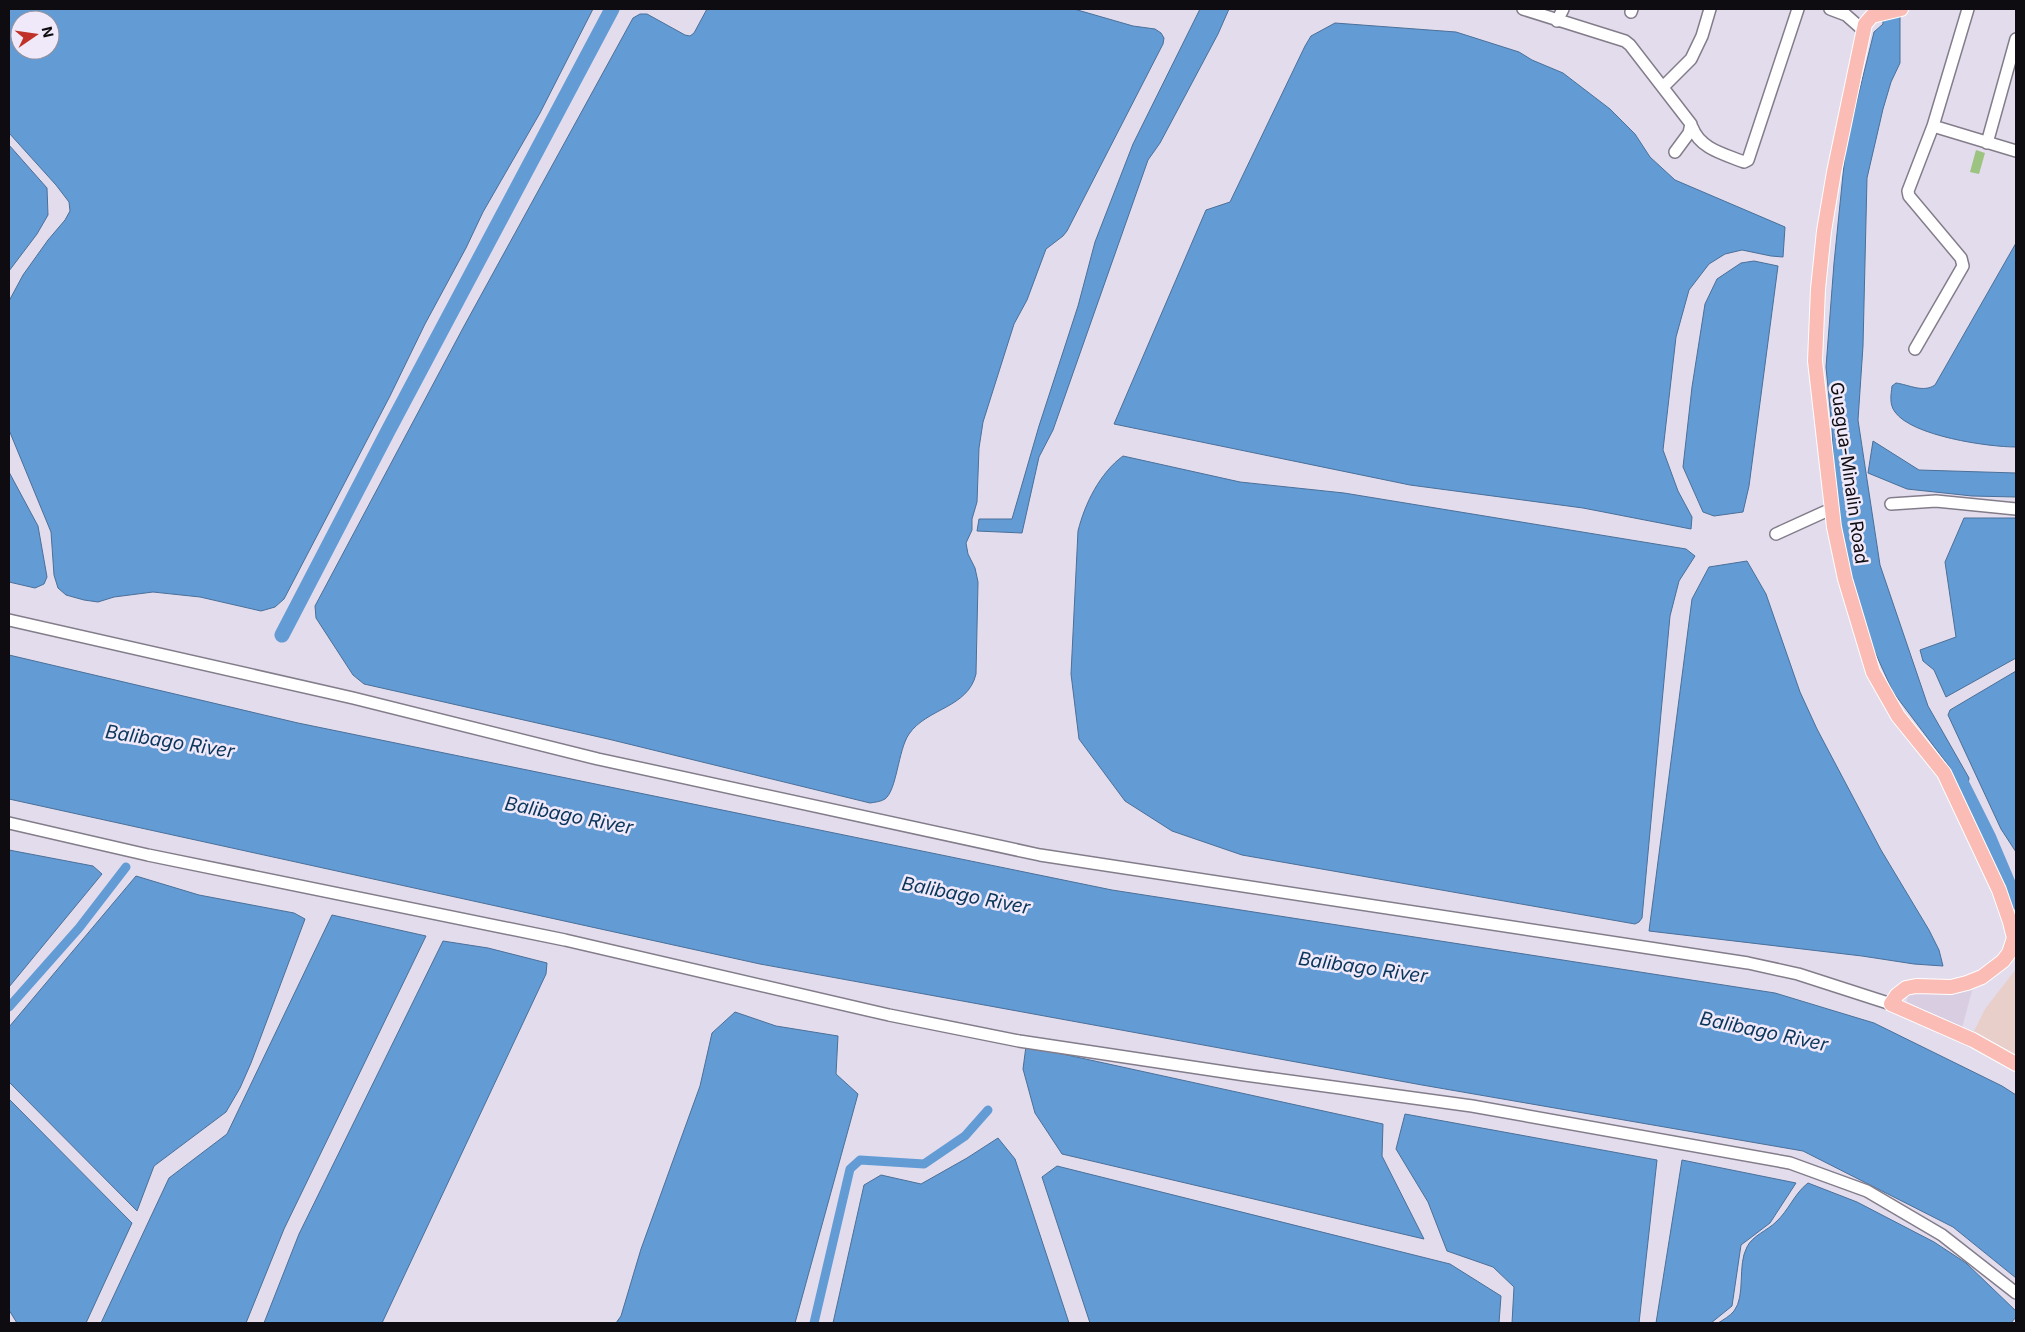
<svg xmlns="http://www.w3.org/2000/svg" width="2025" height="1332" viewBox="0 0 2025 1332" font-family="Inter,sans-serif">
	<style>
		.commercial { fill: #d9cde1 }
		.industrial { fill: #e9cfca }
		.green { fill: #9cc480 }
		.water { fill: #639bd4; stroke: #4a709a; fill-rule: evenodd }
		.lines { fill: none; stroke-linecap: round; stroke-linejoin: round }
		.canal { stroke: #639bd4; stroke-width: 9 }
		.river { stroke: #639bd4; stroke-width: 15 }
		.minor-casing { stroke: #837d8b; stroke-width: 14 }
		.major-casing { stroke: #fff; stroke-width: 16 }
		.minor { stroke: #fff; stroke-width: 11 }
		.major { stroke: #fbbcb6; stroke-width: 14 }
		.labels { text-anchor: middle; stroke-width: 5; stroke-linejoin: round; paint-order: stroke }
		.street-label { font-size: 18px; fill: #0e0c11; stroke: #f0e9f9 }
		.water-label { font-size: 19px; font-style: italic; fill: #0b365b; stroke: #f0e9f9 }
	</style>
	<rect width="100%" height="100%" fill="#e3dcec"/>
	<path class="commercial" d="M1973 987 1962 1028 1907 1002 1908 993Z"/>
	<path class="industrial" d="M2016 969V1055L1974 1031 1985 1009Z"/>
	<path class="green" d="M1976 150 1985 153 1979 174 1970 172Z"/>
	<path class="water" d="M9 9H593L540 113 483 212 466 248 425 324 390 396 284 599 275 607 261 611 200 597 153 592 114 597 98 602 84 600 66 595 58 588 54 575 51 532 9 430V301L23 275 48 240 65 220 70 211 69 202 56 185 9 133ZM20 20H50V50H20Z
		M707 9H1074L1133 26 1155 29 1161 33 1164 38 1163 44 1067 231 1063 236 1046 249 1027 300 1014 324 983 422 979 448 977 502 972 519V530L966 543 968 554 975 568 978 582 976 674C968 708 927 708 909 734 898 750 897 790 885 799 880 802 875 802 870 803L608 739 364 684 353 675 316 618 315 606 463 328 633 18 640 14H647L685 35 690 36 694 33Z
		M1200 9H1229L1218 34 1160 143 1148 160 1053 430 1039 457 1022 533 977 531 979 519H1012L1039 426 1078 306 1095 242 1133 144Z
		M1882 9H1900V63L1891 82 1883 109 1867 178 1863 346 1858 420 1880 565 1928 706 1969 778 1966 798 1951 769 1893 692 1874 650 1844 556 1835 496 1832 429 1826 367 1834 263 1846 145 1874 32 1883 24Z
		M1335 23 1456 32 1519 52 1532 60 1563 73 1610 109 1635 134 1650 157 1675 180 1785 227 1783 257 1771 256 1742 250 1725 254 1709 264 1689 290 1676 337 1663 450 1678 491 1692 517 1691 529 1583 508 1410 485 1114 424 1206 210 1230 202 1305 46 1311 36Z
		M9 145 47 188 48 215 37 234 9 271Z
		M2016 243V447C1988 447 1912 436 1895 412 1889 404 1891 395 1892 386L1896 383C1910 385 1923 393 1935 385Z
		M1754 261 1778 266 1749 486 1743 512 1714 516 1703 512 1683 467 1692 387 1705 304 1717 279 1741 263Z
		M1873 441 1919 470 2016 473V497L1972 496 1907 489 1868 473Z
		M1123 456 1240 482 1344 493 1686 549 1695 556 1679 581 1670 616 1642 918 1639 922 1635 924 1242 855 1172 831 1125 801 1079 739 1071 674 1078 531C1085 503 1100 473 1123 456Z
		M9 472 38 526 47 577 44 584 35 588 9 582Z
		M1964 518H2016V658L1946 697 1934 670 1923 661 1920 650 1956 637 1945 562Z
		M1747 561 1766 594 1800 692 1817 729 1881 850 1929 930 1939 950 1943 966 1914 964 1862 956 1649 931 1692 599 1709 567Z
		M9 655 298 723 1112 890 1775 993 1874 1023 2002 1086 2016 1095V1278L1953 1227 1803 1151 1422 1085 760 964 9 799Z
		M2016 671V852L2001 829 1948 715 1950 710Z
		M9 850 93 866 102 874 9 987Z
		M136 876 199 895 294 913 305 919 251 1063 240 1088 226 1112 154 1166 137 1211 9 1082V1027Z
		M332 915 426 936 284 1229 246 1323H101L169 1178 227 1134Z
		M443 941 488 948 547 963 546 974 382 1323H264L299 1234Z
		M735 1012 776 1026 838 1036 836 1074 858 1094 795 1323H616L621 1316 641 1249 700 1086 712 1033Z
		M1026 1046 1383 1124 1382 1156 1424 1239 1062 1154 1035 1113 1023 1069Z
		M9 1099 132 1223 86 1323H17L9 1310Z
		M1405 1114 1657 1160 1639 1323H1512L1514 1287 1493 1267 1447 1251 1428 1202 1396 1149Z
		M998 1138 1015 1159 1069 1323H833L864 1185 881 1175 921 1184 967 1158Z
		M1682 1160 1796 1183 1770 1223 1741 1245 1732 1306 1711 1323H1656Z
		M1057 1166 1450 1264 1501 1296 1499 1323H1090L1042 1177Z
		M1808 1183 1857 1202 1934 1242 1966 1263 2016 1311V1317L2011 1323H1718C1723 1320 1730 1316 1734 1311 1746 1296 1737 1265 1747 1247 1752 1236 1768 1230 1776 1222 1789 1210 1794 1194 1808 1183Z"/>
	<g class="lines">
		<path class="canal" d="M9 1007 79 928 126 867
			M814 1323 850 1169 860 1160 924 1164 965 1136 988 1110"/>
		<path class="river" d="M282 635 388 431 612 9
			M1957 774 1988 836 2016 902"/>
		<defs>
			<path id="minor" d="M1523 9 1625 41 1630 45 1691 124 1689 133 1675 152
				M1830 9 1846 15 1863 30
				M1631 12 1632 9
				M1557 21 1563 9
				M1663 87 1691 59 1702 36 1710 9
				M1933 126 2016 151
				M1692 127C1700 149 1724 154 1744 162L1748 160 1798 9
				M1987 143 2016 39
				M1915 349 1963 266 1961 258 1909 196 1908 191 1933 126 1968 9
				M1891 504 1936 501 2016 509
				M1776 534 1831 509
				M9 620 353 698 598 759 1040 855 1748 963 1798 974 1891 1004
				M9 823 148 855 565 940 889 1015 1019 1041 1245 1075 1472 1106 1790 1163 1867 1191 1942 1235 2016 1293"/>
			<path id="major" d="M1901 9 1872 16 1865 24 1834 172 1824 231 1818 289 1815 361 1834 527 1845 579 1873 672 1898 716 1944 773 1999 890 2010 922 2014 938 2009 953 2003 961 1982 977 1967 983 1951 987 1916 986 1906 988 1897 995 1891 1004 1973 1040 2016 1064"/>
		</defs>
		<use href="#minor" class="minor-casing"/>
		<use href="#major" class="major-casing"/>
		<use href="#minor" class="minor"/>
		<use href="#major" class="major"/>
	</g>
	<g class="labels">
		<g class="street-label">
			<text transform="translate(1849 473) rotate(82)" y="6">Guagua-Minalin Road</text>
		</g>
		<g class="water-label">
			<text transform="translate(170 741) rotate(9)" y="7">Balibago River</text>
			<text transform="translate(569 815) rotate(11)" y="7">Balibago River</text>
			<text transform="translate(966 895) rotate(11)" y="7">Balibago River</text>
			<text transform="translate(1363 967) rotate(8)" y="7">Balibago River</text>
			<text transform="translate(1764 1031) rotate(12)" y="7">Balibago River</text>
		</g>
	</g>
	<rect width="2025" height="1332" fill="none" stroke="#0e0c11" stroke-width="20"/>
	<g transform="translate(35 35) rotate(77)"><circle r="24" fill="#f0e9f9" stroke="#96919c"/>
	<path d="M0-4L9 19L0 12L-9 19Z" fill="#c03229"/>
	<text y="-8" font-size="14" font-weight="bold" text-anchor="middle" fill="#0e0c11">N</text>
	</g>
</svg>
